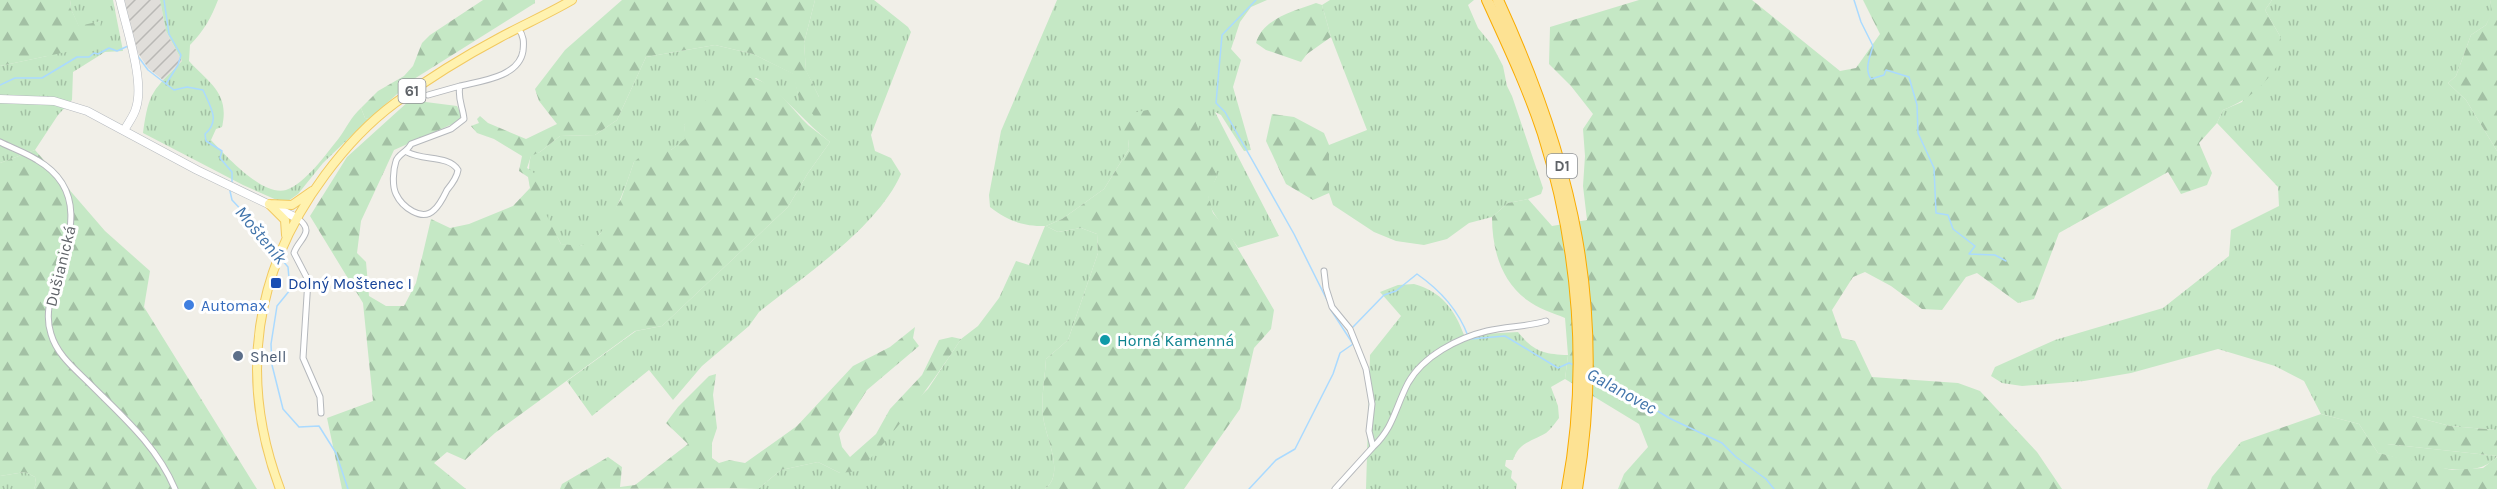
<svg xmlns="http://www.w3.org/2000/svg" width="2497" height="489" viewBox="0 0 2497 489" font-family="Karla,sans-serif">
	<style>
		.industrial { fill: url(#industrial-furrows) }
		.grass { fill: url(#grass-tufts) }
		.forest { fill: url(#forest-firs) }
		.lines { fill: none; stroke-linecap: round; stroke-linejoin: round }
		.stream { stroke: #aadaff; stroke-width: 1.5 }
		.street-casing { stroke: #b5b8bc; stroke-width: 7 }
		.secondary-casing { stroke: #b6babf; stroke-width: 9 }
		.primary-casing { stroke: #f2c960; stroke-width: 10 }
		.highway-casing { stroke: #f9ab00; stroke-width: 12 }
		.street { stroke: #fff; stroke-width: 5 }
		.secondary { stroke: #fff; stroke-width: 8 }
		.primary { stroke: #fff2af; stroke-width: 8 }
		.highway { stroke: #fde293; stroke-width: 10 }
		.transit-dot { fill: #1a4fb4; stroke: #fff; stroke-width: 2 }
		.shop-dot { fill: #3f7fe0; stroke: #fff; stroke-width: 2 }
		.culture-dot { fill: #0f9aa8; stroke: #fff; stroke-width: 2 }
		.service-dot { fill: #5c6f8a; stroke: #fff; stroke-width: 2 }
		.labels { text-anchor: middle; stroke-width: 6; stroke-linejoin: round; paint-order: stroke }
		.shield { fill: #fff; stroke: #8f9295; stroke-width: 1.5 }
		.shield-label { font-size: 15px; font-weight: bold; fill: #5f6368 }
		.street-label { font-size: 16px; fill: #5f6368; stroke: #fff }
		.transit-label { font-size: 16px; fill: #164399; stroke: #fff; text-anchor: start }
		.shop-label { font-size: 16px; fill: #366cbe; stroke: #fff; text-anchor: start }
		.culture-label { font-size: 16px; fill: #0d838f; stroke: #fff; text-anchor: start }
		.service-label { font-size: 16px; fill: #4e5e75; stroke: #fff; text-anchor: start }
		.water-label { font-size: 18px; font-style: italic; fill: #4174aa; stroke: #fff }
	</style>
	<defs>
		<pattern id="industrial-furrows" width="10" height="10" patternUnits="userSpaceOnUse" patternTransform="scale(1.5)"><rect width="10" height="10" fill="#e0deda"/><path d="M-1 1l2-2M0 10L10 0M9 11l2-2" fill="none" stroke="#b9b8b5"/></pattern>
		<pattern id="grass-tufts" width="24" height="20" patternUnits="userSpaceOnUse" patternTransform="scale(1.5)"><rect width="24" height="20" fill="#c5e8c5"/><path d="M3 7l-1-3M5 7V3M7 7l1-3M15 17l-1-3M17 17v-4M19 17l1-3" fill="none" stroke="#a3c0a4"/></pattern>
		<pattern id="forest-firs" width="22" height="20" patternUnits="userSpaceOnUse" patternTransform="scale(1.5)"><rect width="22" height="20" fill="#c5e8c5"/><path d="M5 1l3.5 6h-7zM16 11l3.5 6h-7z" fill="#a3c0a4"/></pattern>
	</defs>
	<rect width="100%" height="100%" fill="#f1efe8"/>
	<path class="industrial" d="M123 0H160L166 31 182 61 163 80 148 68 132 44Z"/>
	<path class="grass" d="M71 0H113L123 51 105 52 73 72 72 100 58 115 35 150 0 163V66L47 56 101 21 79 27 70 7Z
		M160 0H218C211 18 204 31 190 45L189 61C209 83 230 93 222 127L216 129 211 140C225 155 263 197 286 190 305 184 327 153 339 138 347 127 351 117 361 108L365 118 369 119 323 163 298 194 288 201H279L243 185 143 133C149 90 153 91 182 61L166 31Z
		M815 0H874L908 27 911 32 871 135 875 151 891 158 901 174C877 228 805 275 759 312L749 326 702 366 673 400 649 370 592 416 567 381 636 331 662 326 788 207 808 173 830 142C804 122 785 95 756 78L684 125 686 139 671 150 634 162C626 185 608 243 580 246 574 247 567 245 561 244 554 228 542 220 536 208 529 193 527 170 531 155L540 152 560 136 595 135 617 120 646 57 715 45 753 54 794 74 799 99 819 97 806 71 804 43Z
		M1057 0H1267L1251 7 1240 22 1231 49 1241 60 1233 87 1251 150 1244 151 1221 115 1215 112 1279 236 1238 248C1231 236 1209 211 1208 199 1208 192 1214 183 1217 176L1128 139 1129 149 1104 189 1062 219 1046 226 1058 232 1081 228 1097 234 1098 253 1068 340 1046 359C1045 377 1041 398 1043 416 1045 437 1066 473 1045 489H729L759 488 781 470 818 462 840 473 928 389 961 339 978 326 999 298 1016 261 1029 265 1045 226C1022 226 1008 221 990 207L989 195 1001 131Z
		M1330 0H1474L1468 5 1478 28 1492 45 1503 66 1507 86 1512 96 1543 188 1541 194 1528 199 1508 203 1492 217 1469 223 1447 239 1424 245 1396 241 1374 232 1333 205 1329 193V145L1367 130 1331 37 1322 5Z
		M2272 0H2490L2493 12 2486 25 2471 35 2456 76 2448 83 2466 100 2497 151V430L2450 426 2412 416 2387 444 2497 456C2476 485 2408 460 2378 453L2359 424 2321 414 2304 381 2275 366 2218 349 2131 373 2084 381 2022 386 2002 383 1991 376 1995 367 2055 340 2163 308 2229 256 2231 230 2279 206 2278 187 2217 123 2223 110 2242 102 2280 36 2265 10Z
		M1414 284C1441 291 1455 310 1464 335L1518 332C1534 352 1544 354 1568 355L1565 379 1551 387 1558 406 1559 418C1555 423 1551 429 1546 433 1531 442 1519 442 1513 460H1506L1505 466 1512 471 1511 478 1517 484 1516 489H1366L1370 355 1401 316 1380 292 1398 285Z
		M25 472 35 477 36 483 34 489H0V476Z"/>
	<path class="forest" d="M0 0H71L70 7 79 26 101 21 100 29 71 51 0 66Z
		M483 0H535V3L414 79 369 119 365 118 361 108 378 91 404 76 413 66 422 43 430 35Z
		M622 0H815L804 43 806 70 819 97 825 116 818 120 799 99 793 74 753 54 715 45 646 57 617 120 595 135 560 136 540 152 531 156 527 168C547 181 542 188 537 208L547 216 561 244 581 246 600 234 621 199 634 162 651 147 671 150 685 139 684 125C696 112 708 95 723 86 761 60 784 101 808 125 815 131 823 136 830 142L808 173 788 207 662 326 635 331 495 433 465 460 447 452 434 463 466 489H342L327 418 373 401 363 303 310 216 347 157 410 100 457 106 462 116 457 122 394 150 361 221 357 253 366 262 369 296 386 306H404L416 283 431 219 450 228 469 224 513 206 530 188 528 177 519 171 522 156 494 139 477 133 471 126 479 123 477 119 480 116 488 123 526 139 557 124 539 101 535 89 565 50Z
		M1639 0H1752L1840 71 1856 68 1880 34 1863 0H2272L2265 10 2280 36 2284 56C2267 82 2253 98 2223 110L2217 123 2199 143 2212 173 2207 185 2181 194 2168 172 2059 233 2034 299 2018 303 1977 273 1966 277 1942 310 1922 309 1891 286 1865 272 1853 277 1832 310 1842 338 1855 341 1872 377 1958 383 1980 391 2037 452 2062 489H1618L1624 474 1648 447 1639 424 1565 379 1568 355 1565 318C1553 313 1537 308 1527 300 1501 281 1492 249 1492 217L1508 203 1528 199 1552 226 1587 220 1583 186 1585 156 1583 129 1593 114 1571 86 1549 64 1550 27Z
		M2490 0H2497V151L2466 100 2448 83 2456 76 2471 35 2486 25 2492 12Z
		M1316 3 1322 5 1331 37 1307 54 1301 62 1266 50 1256 43C1263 18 1295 11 1316 3Z
		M1174 105 1194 118 1217 176 1208 198 1213 213 1227 230 1274 310 1271 329 1254 348 1240 409 1184 489H1045C1066 473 1045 437 1043 416 1041 398 1045 377 1046 359L1068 340 1098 253 1097 234 1081 228 1058 232 1046 226 1062 219 1104 189 1129 149 1128 139 1121 130V115Z
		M1272 114 1294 117 1324 133 1329 145V193L1313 200 1286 184 1266 141Z
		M35 150 105 231 150 271 144 307 257 489H34L36 483 35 477 25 472 0 476V163Z
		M915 327 913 338 919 346 867 390 839 434 842 447 850 457 876 434 890 409 922 375 939 340 952 337 961 339C930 387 897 430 859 471L840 473 818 462 781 470 759 488 560 489 562 484 608 457 622 467 620 487 635 485 688 444 666 423 678 407 709 376 716 374 713 395 717 428 712 443V458L719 463 729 460 745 463 797 426 853 366 890 347Z
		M2321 414 2359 424 2378 453 2452 470 2483 468 2497 457V489H2207L2212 477 2241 442Z
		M2412 416 2450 426 2497 430V456L2387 444 2376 438 2369 429 2370 418Z"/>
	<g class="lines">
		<path class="stream" d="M164 0 169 34 181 55 178 65 166 84
			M1256 0 1222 35 1216 103 1225 112 1294 234 1327 300
			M1854 0 1861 22 1873 46C1870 57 1864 69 1871 79L1884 75 1886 70 1909 77 1917 105 1918 133 1934 168 1936 213 1948 215 1953 229 1975 246 1969 254 1995 255 2006 261
			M137 55 148 70 174 90 187 87 203 90C210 106 221 121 205 134L206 141 222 151 220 158 232 172V183
			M0 85 15 78H42L77 57H89L94 53 98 54 109 48 117 51 128 46
			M230 191 232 200 247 216 252 230 276 252
			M282 260 288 267 290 290 277 306 271 344 272 365 283 409 299 427 319 426 336 453 348 489
			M1331 310 1353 344
			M1353 327 1384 295 1396 291 1417 274C1440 290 1458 309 1468 336
			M1470 339 1505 336 1558 368 1569 363 1574 365
			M1592 373 1625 396 1643 402 1669 418 1722 443 1736 457 1766 479 1774 489
			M1249 489 1276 460 1295 449 1333 374 1340 353 1353 344"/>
		<defs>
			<path id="street" d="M428 95 460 86
				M0 142C12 148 26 153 37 160 87 189 71 236 56 281 50 298 45 316 51 334 57 355 75 369 90 384 122 416 157 446 175 489
				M407 152C423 161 449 155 458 170 457 177 452 184 447 190 444 196 440 205 434 210 422 222 402 207 396 194 392 186 393 170 396 161 398 154 407 152 411 144L451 129 464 119C463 107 457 98 460 86 481 81 519 77 523 51 524 42 524 36 518 28
				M297 218C317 232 298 239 294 253L308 280 303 358 320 397 321 413
				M1324 271 1326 288 1332 307 1350 329 1366 369 1372 404 1369 431 1373 447C1394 427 1395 408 1408 383 1423 356 1458 338 1487 331 1507 326 1527 327 1546 321
				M1335 489 1373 447"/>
			<path id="secondary" d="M120 0C126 28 145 81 136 108 134 116 128 123 125 129
				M0 99 54 101 87 111 197 170 297 218"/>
			<path id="primary" d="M269 204 292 205 312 191
				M269 204 285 220 286 235
				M280 489C238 378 254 270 325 175 345 148 368 123 395 103 428 79 463 57 499 38 523 25 548 14 572 0"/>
			<path id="highway" d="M1487 0C1507 44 1528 88 1543 134 1579 248 1589 372 1567 489
				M1498 0C1573 163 1607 309 1577 489"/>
		</defs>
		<use href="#street" class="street-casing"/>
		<use href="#secondary" class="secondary-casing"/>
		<use href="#primary" class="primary-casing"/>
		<use href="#highway" class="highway-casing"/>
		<use href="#street" class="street"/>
		<use href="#secondary" class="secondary"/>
		<use href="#primary" class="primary"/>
		<use href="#highway" class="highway"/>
	</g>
	<rect class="transit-dot" x="270" y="277" width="12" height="12" rx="3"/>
	<circle class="shop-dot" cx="189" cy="305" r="6"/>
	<circle class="culture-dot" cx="1105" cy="340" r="6"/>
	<circle class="service-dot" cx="238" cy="356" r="6"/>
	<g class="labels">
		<g class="shield">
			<rect x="398.5" y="79" width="27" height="24" rx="4.5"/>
			<rect x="1547" y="154" width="30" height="24" rx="4.5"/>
		</g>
		<g class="shield-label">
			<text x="412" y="96">61</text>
			<text x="1562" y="171">D1</text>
		</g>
		<g class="street-label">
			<text transform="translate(60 266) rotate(-76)" y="6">Dušianická</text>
		</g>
		<g class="transit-label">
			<text x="288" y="289">Dolný Moštenec I</text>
		</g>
		<g class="shop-label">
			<text x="201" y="311">Automax</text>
		</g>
		<g class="culture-label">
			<text x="1117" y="346">Horná Kamenná</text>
		</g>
		<g class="service-label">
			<text x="250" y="362">Shell</text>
		</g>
		<g class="water-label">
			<text transform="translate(261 235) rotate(50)" y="6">Mošteník</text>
			<text transform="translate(1622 391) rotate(29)" y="6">Galanovec</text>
		</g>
	</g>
</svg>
